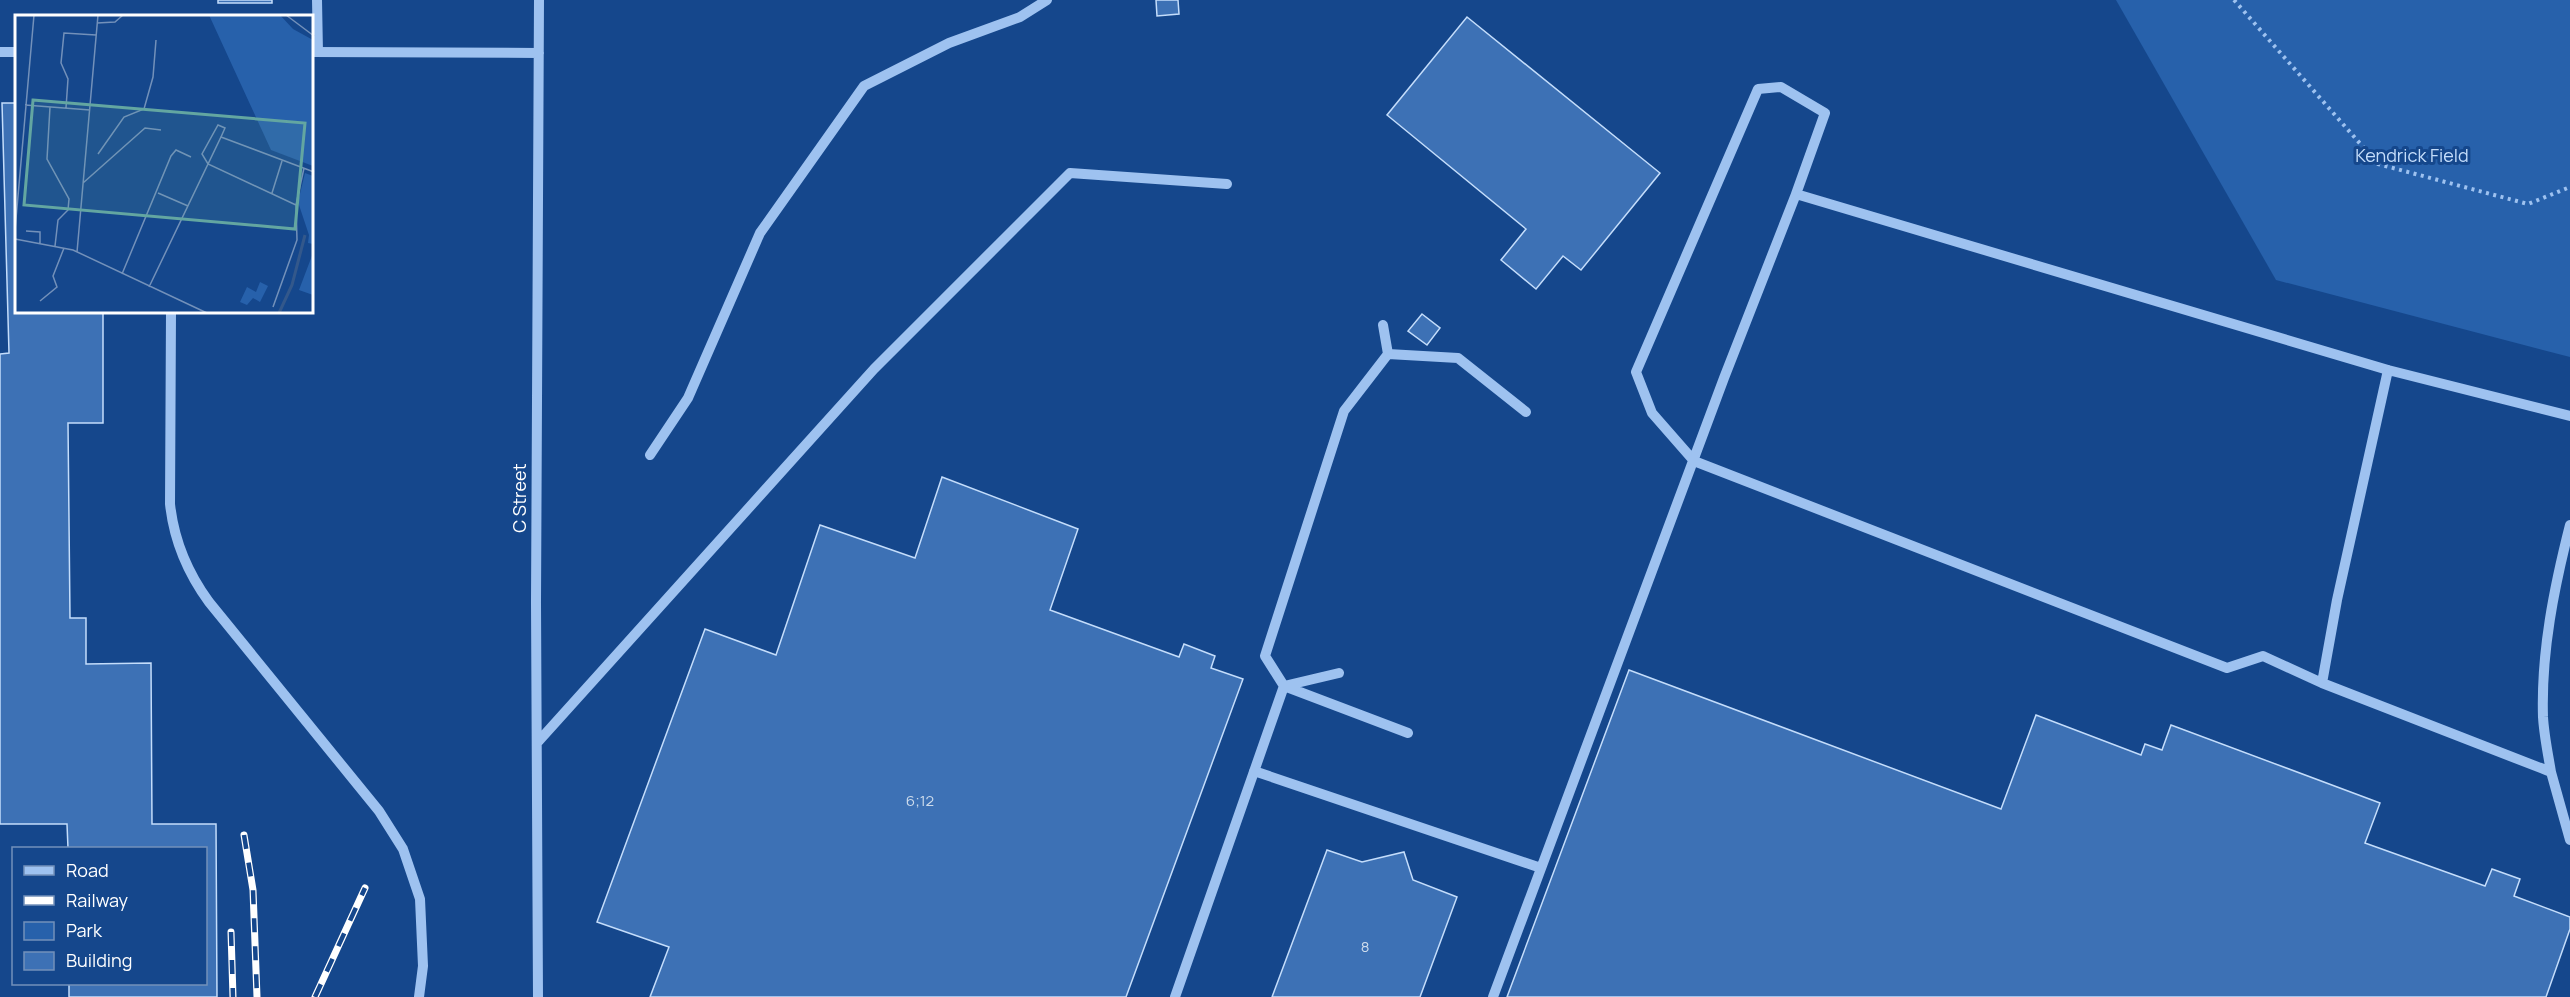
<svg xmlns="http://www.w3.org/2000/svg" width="2570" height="997" viewBox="0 0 2570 997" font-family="Manrope,sans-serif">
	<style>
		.green { fill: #2761ab }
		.building { fill: #3d71b5; stroke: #c4ddfb; stroke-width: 1.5 }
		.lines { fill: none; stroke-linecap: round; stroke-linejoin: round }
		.path { stroke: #9ec2f0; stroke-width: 4; stroke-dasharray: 3 4.5; stroke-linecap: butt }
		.minor { stroke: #9ec2f0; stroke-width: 10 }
		.rail-casing { stroke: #fff; stroke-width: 7 }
		.rail { stroke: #15478c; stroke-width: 4.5; stroke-dasharray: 14; stroke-linecap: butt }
		.labels { text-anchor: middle; stroke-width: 6; stroke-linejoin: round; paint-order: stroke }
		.number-label { font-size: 15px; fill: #cedcec }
		.park-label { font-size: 18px; fill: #c4ddfb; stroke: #15478c }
		.street-label { font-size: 18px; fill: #fff; stroke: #15478c }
		.inset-river { fill: none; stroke: #33588b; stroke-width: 3 }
		.inset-road { fill: none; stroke: #7391ba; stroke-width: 1.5 }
		.view { fill: #63a6a1; fill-opacity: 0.15; stroke: #63a6a1; stroke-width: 3 }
		.inset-edge { fill: none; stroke: #fff; stroke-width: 3 }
	</style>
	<rect width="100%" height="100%" fill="#15478c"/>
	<path class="green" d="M2116 0H2570V357L2276 280Z"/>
	<path class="building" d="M218 0H272V3H218Z
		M1156 0H1178L1179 14 1157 16Z
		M1467 17 1660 173 1581 270 1563 256 1536 289 1501 260 1526 229 1387 115Z
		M2 103H16V312H103V423H68L70 618H86V664L151 663 152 824H216L217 997H69V984H206V848H68L67 824H0V354L9 353Z
		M1422 314 1440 328 1427 345 1408 331Z
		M942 477 1078 529 1050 610 1179 657 1184 644 1215 656 1211 668 1243 679 1126 997H650L669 947 597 922 705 629 776 655 820 525 915 558Z
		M1629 670 2001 809 2036 715 2141 755 2145 744 2162 750 2171 725 2380 803 2365 843 2485 886 2492 869 2520 879 2514 896 2570 917V929L2546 997H1507Z
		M1327 850 1362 862 1404 852 1413 880 1457 897 1420 997H1272Z"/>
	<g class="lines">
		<path class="path" d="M2234 0 2378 164 2528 204 2570 187"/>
		<path class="minor" d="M317 0 318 52
			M0 52H16
			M312 52 539 53
			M1796 194 1825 113 1781 87 1758 89 1636 372 1652 413 1694 461 2227 668 2263 656 2322 683 2551 772 2570 840
			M171 312 170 504C174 541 187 572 209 602L379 811 403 849 420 899 423 966 419 997
			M1383 325 1388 354
			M650 455 688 398 760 233 864 86 949 43 1020 17 1047 0
			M2322 683 2337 600 2388 370
			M1284 686 1339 673
			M1408 733 1284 686 1265 656 1344 411 1388 354 1458 358 1526 412
			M537 743 874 369 1070 173 1227 184
			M1254 771 1541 868
			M2551 772C2548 754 2544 735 2543 717 2541 652 2554 588 2570 525
			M538 997 536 603 539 0
			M1175 997 1284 686
			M1493 997 1724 378 1796 194 2388 370 2570 416"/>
		<defs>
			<path id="rail" d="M244 835 253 890 257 997
				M231 932 233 997
				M315 997 365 888"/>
		</defs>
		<use href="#rail" class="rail-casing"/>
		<use href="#rail" class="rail"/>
	</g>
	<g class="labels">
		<g class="number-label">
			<text x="920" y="806">6;12</text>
			<text x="1365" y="952">8</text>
		</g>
		<g class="park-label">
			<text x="2412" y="162">Kendrick Field</text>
		</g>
		<g class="street-label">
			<text transform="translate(520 498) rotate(-90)" y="6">C Street</text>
		</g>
	</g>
	<g transform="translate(15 15)">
		<rect width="298" height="298" fill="#15478c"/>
		<path d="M194 0H265L278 14 298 25V151L256 135ZM290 158 298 161V229L293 228 294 220 283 187ZM298 238 299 239 298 280 284 275ZM245 267 253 271 245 287 238 283 232 290 225 287 232 272 241 277Z" fill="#2761ab"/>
		<path class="inset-river" d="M264 298 277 270 290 220"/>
		<path class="inset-road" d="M271 0 299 21M82 8 100 7 108 0M10 90 75 95M35 92 32 144 54 184 53 195 43 205 40 231M51 93 53 64 46 48 49 18 81 20M206 122 210 113 203 110 187 139 193 149 281 190 282 225 258 292M83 139 109 102 129 94 138 62 141 25M68 168 130 113 146 115M143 178 173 191M257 178 267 146M281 190 289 153M0 215 19 0M11 216 25 217V228M0 224 58 235 192 298M62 237 83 0M107 259 156 141 161 135 176 142M134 272 206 122 299 157M25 286 42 272 38 261 49 233"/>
		<path class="view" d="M18 85 290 108 280 214 9 190Z"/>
		<rect width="298" height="298" class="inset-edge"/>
	</g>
	<rect x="12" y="847" width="195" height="138" fill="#15478c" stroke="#7391ba" stroke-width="1.5"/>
	<rect x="24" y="866" width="30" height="9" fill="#9ec2f0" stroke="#7391ba" stroke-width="1.5"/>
	<text x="66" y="877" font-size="18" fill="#ffffff">Road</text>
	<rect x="24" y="896" width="30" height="9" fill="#ffffff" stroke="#7391ba" stroke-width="1.5"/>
	<text x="66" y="907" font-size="18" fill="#ffffff">Railway</text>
	<rect x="24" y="922" width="30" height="18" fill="#2761ab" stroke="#7391ba" stroke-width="1.5"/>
	<text x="66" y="937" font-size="18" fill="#ffffff">Park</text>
	<rect x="24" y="952" width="30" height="18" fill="#3d71b5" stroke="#7391ba" stroke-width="1.5"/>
	<text x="66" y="967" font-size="18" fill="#ffffff">Building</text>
</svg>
